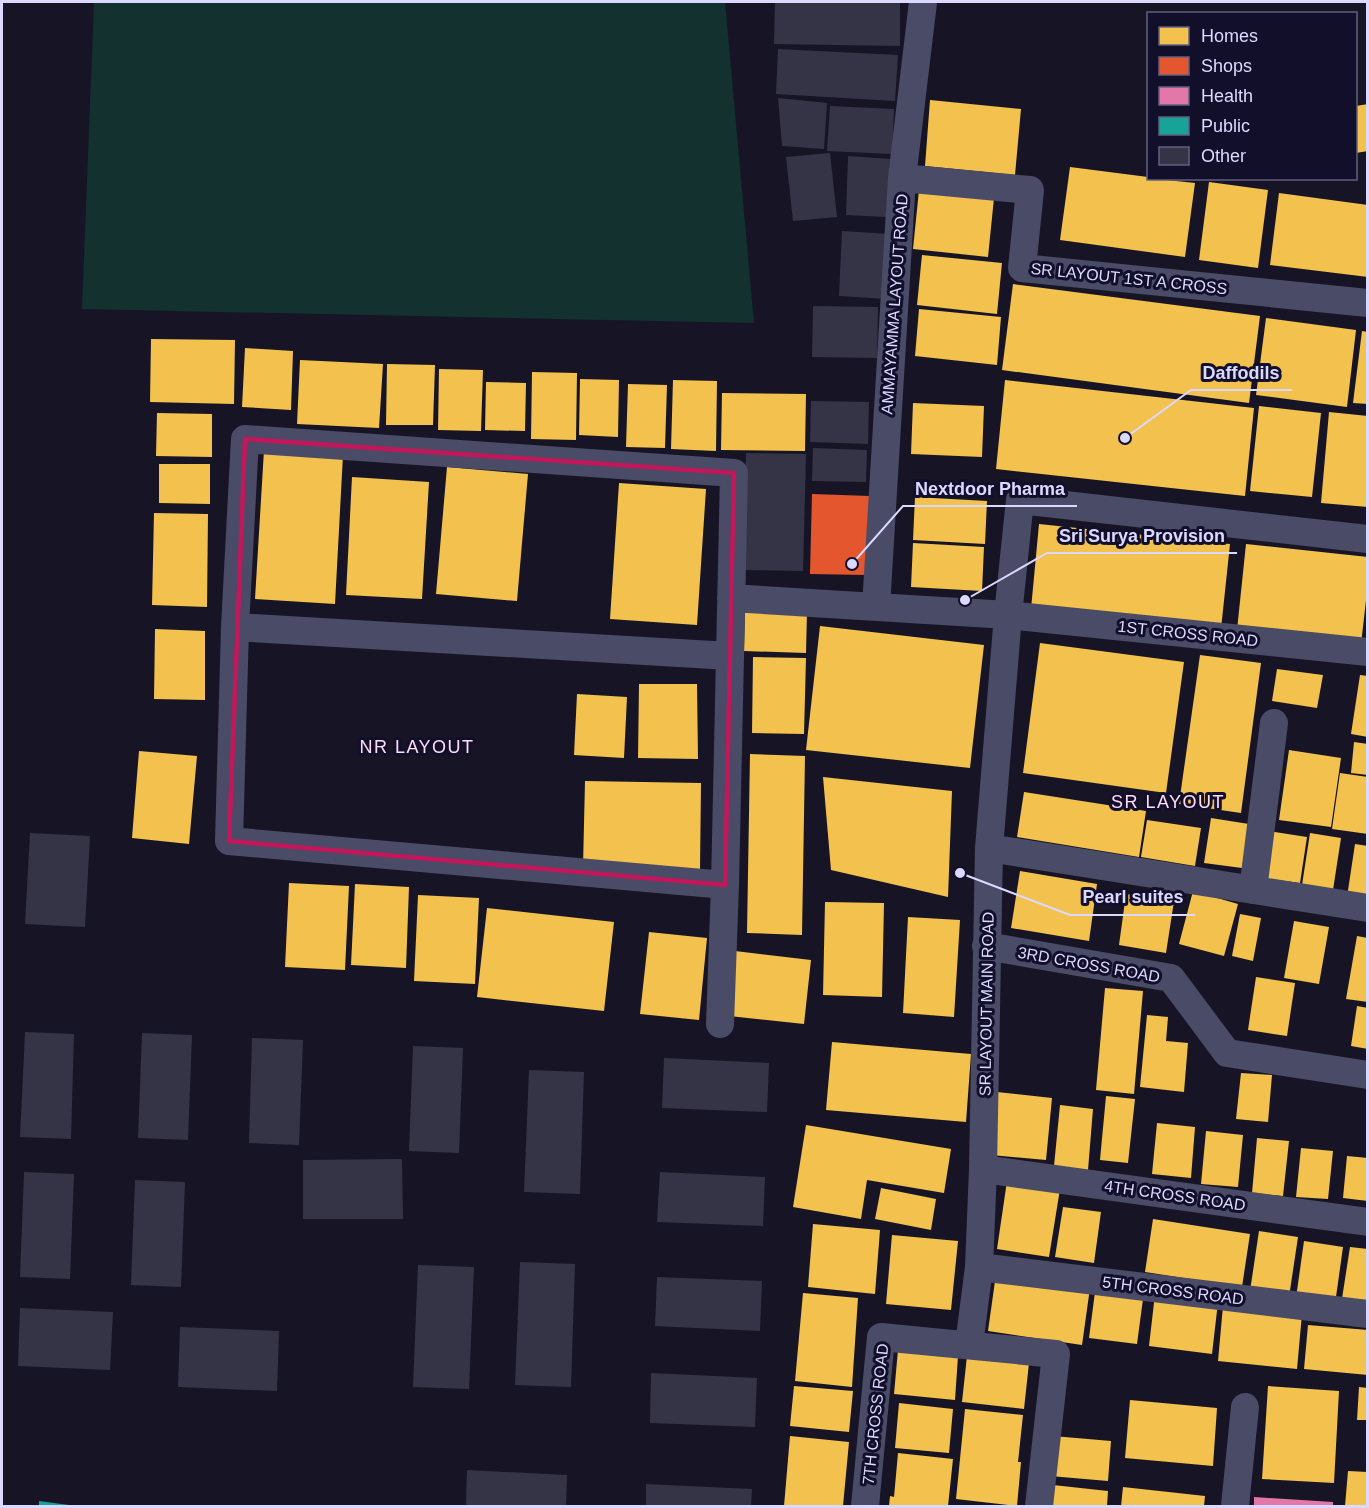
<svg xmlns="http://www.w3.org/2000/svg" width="1369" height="1508" viewBox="0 0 1369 1508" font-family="Arial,sans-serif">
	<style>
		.green { fill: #13312f }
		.homes { fill: #f2c14e }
		.shops { fill: #e4572e }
		.health { fill: #e377a8 }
		.public { fill: #17a398 }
		.building { fill: #353346 }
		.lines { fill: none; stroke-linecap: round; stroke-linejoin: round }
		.minor { stroke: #4a4b66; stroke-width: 28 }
		.marked { fill: none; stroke: #c2185b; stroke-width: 4.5; stroke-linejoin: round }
		.labels { text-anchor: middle; stroke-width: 6; stroke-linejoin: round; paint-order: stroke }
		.street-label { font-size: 16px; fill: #dbd9ff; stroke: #120f2b }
		.neighbourhood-label { font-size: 18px; letter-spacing: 1.5px; fill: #ffdbf4; stroke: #120f2b }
		.leader { fill: none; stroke: #dbd9ff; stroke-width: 2 }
		.callout-dot { fill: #dbd9ff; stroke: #120f2b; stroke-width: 2 }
		.callout-label { font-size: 18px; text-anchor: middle; font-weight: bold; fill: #dbd9ff; stroke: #120f2b; stroke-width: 6; stroke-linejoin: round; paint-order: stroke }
	</style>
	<rect width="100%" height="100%" fill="#171525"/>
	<path class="green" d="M94 2H725L754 323 82 309Z"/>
	<path class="homes" d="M930 100 1021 109 1015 175 925 166Z
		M1368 104V151L1356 153V106Z
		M1070 167 1148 177V178L1195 183 1185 257 1060 240Z
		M1209 182 1268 190 1258 268 1199 260Z
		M919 190 994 198 988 257 913 249Z
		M1279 193 1368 205V277L1270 265Z
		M922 255 1002 263 997 314 917 305Z
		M1013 284 1260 316 1249 403 1002 370Z
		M919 309 1001 317 997 365 915 356Z
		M1266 318 1356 330 1347 407 1256 395Z
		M1362 331 1368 332V404L1353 403Z
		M151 339 235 340 234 404 150 402Z
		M245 348 293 351 291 410 242 407Z
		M300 360 383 364 379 428 297 424Z
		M387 364 435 365 433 425H386Z
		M439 369 483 370 481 431 438 430Z
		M532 372 577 373 576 440 531 439Z
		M580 379 619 380 618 437 579 435Z
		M673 380 717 381 716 451 671 449Z
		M1005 380 1254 408 1245 496 996 469Z
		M486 382 526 383 525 431 485 430Z
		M628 384 667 385 665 448 626 447Z
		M722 393 806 394 805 451 721 450Z
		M913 403 984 406 982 457 911 454Z
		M1259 406 1321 413 1312 497 1250 491Z
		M1329 412 1368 416V507L1321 503Z
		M157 413 212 414V457L156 456Z
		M264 450 343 455 335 604 255 599Z
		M159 464H210V504L159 503Z
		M447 467 528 474 517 601 436 594Z
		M352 477 429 482 422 599 346 595Z
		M619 483 706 489 697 625 610 619Z
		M915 497 987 501 985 544 913 540Z
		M154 513 208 514 207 607 152 605Z
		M1039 524 1230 544 1221 629 1031 609Z
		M913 543 984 547 982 591 911 587Z
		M1246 544 1368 557V583L1361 644 1237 630Z
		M745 609 807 611 806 653 744 651Z
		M820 626 984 645 970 768 806 750Z
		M155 629 205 631V700L154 699Z
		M1040 643 1184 662 1166 793 1023 773Z
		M1200 655 1261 663 1241 813 1179 804Z
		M753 657 806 658 804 734 752 733Z
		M1277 669 1323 675 1317 708 1272 701Z
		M1360 675 1368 676V737L1351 734Z
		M639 684H697L698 759 638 758Z
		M577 694 627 697 624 758 574 755Z
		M1354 742 1368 744V775L1351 773Z
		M1289 750 1341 758 1331 827 1279 820Z
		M139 751 197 756 189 844 132 838Z
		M750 754 805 756 802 935 747 933Z
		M1340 773 1368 777V834L1332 829Z
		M823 777 952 791 948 897 831 870Z
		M585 781 701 783 700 870 583 867Z
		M1024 792 1146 811 1139 857 1017 837Z
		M1211 818 1249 824 1242 868 1204 863Z
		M1147 820 1201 828 1195 866 1141 857Z
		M1269 831 1307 837 1300 883 1262 878Z
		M1310 833 1341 838 1333 890 1302 885Z
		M1355 844 1368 846V900L1347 897Z
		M1020 871 1097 884 1089 941 1011 928Z
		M289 883 349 886 345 970 285 967Z
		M355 884 409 887 406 968 351 965Z
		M1193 891 1238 904 1224 956 1179 944Z
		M1126 894 1174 901 1166 953 1119 945Z
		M418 895 479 898 475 984 414 981Z
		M825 902 884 903 882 997 823 995Z
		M487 908 614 922 604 1011 477 997Z
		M1240 914 1261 918 1253 961 1232 956Z
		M908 917 960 920 954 1017 903 1013Z
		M1294 921 1329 927 1319 984 1284 978Z
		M649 932 707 938 699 1020 640 1014Z
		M1357 936 1368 938V1002L1346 999Z
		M735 951 811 960 804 1024 729 1016Z
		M1256 977 1295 983 1287 1036 1248 1030Z
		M1105 988 1143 991 1134 1094 1096 1090Z
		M1357 1006 1368 1008V1049L1351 1046Z
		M1147 1015 1168 1017 1166 1041 1188 1043 1184 1092 1140 1087Z
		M832 1042 971 1054 966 1122 826 1110Z
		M1241 1073 1272 1075 1268 1122 1236 1119Z
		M997 1092 1052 1098 1046 1160 991 1155Z
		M1106 1096 1135 1099 1128 1163 1100 1160Z
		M1060 1105 1093 1109 1088 1170 1054 1166Z
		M1157 1123 1195 1127 1191 1178 1152 1174Z
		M806 1125 951 1149 944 1193 867 1180 861 1219 793 1207Z
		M1206 1131 1243 1135 1238 1187 1201 1184Z
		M1257 1138 1289 1141 1283 1196 1252 1193Z
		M1301 1148 1333 1151 1328 1199 1296 1197Z
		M1347 1156 1368 1158V1201L1343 1198Z
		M1007 1181 1060 1189 1049 1257 997 1249Z
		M881 1188 936 1199 931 1230 875 1219Z
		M1063 1207 1101 1212 1094 1263 1055 1257Z
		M1153 1219 1250 1234 1242 1287 1145 1272Z
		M813 1224 880 1230 875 1294 808 1287Z
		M1259 1231 1298 1237 1289 1297 1250 1291Z
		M892 1235 958 1241 951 1310 886 1304Z
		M1304 1241 1343 1247 1335 1304 1296 1298Z
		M1350 1247 1368 1249V1309L1341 1305Z
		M996 1274 1090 1288 1082 1345 988 1331Z
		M1095 1292 1143 1299 1137 1344 1089 1338Z
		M803 1293 858 1298 852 1387 795 1381Z
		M1155 1294 1218 1302 1212 1354 1149 1346Z
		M1223 1306 1302 1314 1297 1369 1218 1361Z
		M1308 1325 1368 1330V1375L1304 1369Z
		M898 1350 958 1356 955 1400 894 1394Z
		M967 1356 1029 1363 1024 1409 962 1402Z
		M794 1386 853 1391 849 1432 790 1426Z
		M1268 1386 1339 1391 1334 1483 1262 1479Z
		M1359 1387 1368 1388V1420H1357Z
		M1130 1400 1217 1408 1213 1466 1125 1458Z
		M899 1403 953 1409 949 1453 895 1448Z
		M965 1409 1023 1415 1018 1462H1021L1017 1506 956 1499Z
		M790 1436 849 1442 843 1506H784Z
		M1053 1436 1111 1441 1108 1481 1050 1476Z
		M898 1453 953 1459 948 1506H889L890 1496 894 1497Z
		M1348 1471 1368 1472V1506H1345Z
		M1053 1485 1108 1491 1107 1506H1050Z
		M1123 1487 1205 1496 1204 1506H1121Z"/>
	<path class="shops" d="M812 494 870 496 868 575 810 574Z"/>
	<path class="health" d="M1254 1497 1333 1502V1506H1254Z"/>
	<path class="public" d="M39 1501 69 1505V1506H39Z"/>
	<path class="building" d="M775 2H900V46L774 44Z
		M778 49 898 55 895 101 776 94Z
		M778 98 827 103 824 149 782 146Z
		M830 106 894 109 892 154 827 151Z
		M830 153 837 217 793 221 786 157Z
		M848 156 890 159 887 217 846 215Z
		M842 231 890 234 887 299 839 296Z
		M813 306 878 307 877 358 812 357Z
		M811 401 869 402 868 444 810 442Z
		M813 448 867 450 866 482 812 481Z
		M746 453 806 454 803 571 743 570Z
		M30 833 90 836 85 927 25 924Z
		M25 1032 74 1034 71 1139 20 1137Z
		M142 1033 192 1035 188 1140 138 1138Z
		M252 1038 303 1040 299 1145 249 1143Z
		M413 1046 463 1048 459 1153 409 1151Z
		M664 1058 769 1063 767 1112 662 1108Z
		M529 1070 584 1072 580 1194 524 1192Z
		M402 1159 403 1219H303V1160Z
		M24 1172 74 1174 70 1279 20 1277Z
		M660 1172 765 1177 763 1226 657 1222Z
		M135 1180 185 1182 181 1287 131 1285Z
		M520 1262 575 1264 571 1387 515 1385Z
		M418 1265 474 1267 469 1389 413 1387Z
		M657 1277 762 1281 760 1331 655 1326Z
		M20 1308 113 1312 110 1370 18 1366Z
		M180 1327 279 1331 277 1391 178 1387Z
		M651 1373 757 1378 755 1427 650 1423Z
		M467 1470 567 1475 566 1506H466Z
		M646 1484 752 1489 751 1506H646Z"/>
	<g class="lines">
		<path class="minor" d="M902 178 1030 190 1022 268 1368 303
			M1368 539 1020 500 1008 615 1368 652
			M731 598 1008 615 989 848 983 1169 979 1267 969 1345
			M876 607 902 178 923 2
			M235 627 730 656
			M989 848 1368 908
			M1253 890 1274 723
			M986 946 1171 978 1227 1053 1368 1075
			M720 1024 725 885 734 473 245 439 235 627 229 841 725 885
			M983 1169 1368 1222
			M979 1267 1368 1314
			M865 1506 881 1337 1056 1354 1039 1506
			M1235 1506 1245 1407"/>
	</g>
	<path class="marked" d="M245 439 734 473 725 885 229 841Z"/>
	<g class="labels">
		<g class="street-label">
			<text transform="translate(1129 278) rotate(6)" y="6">SR LAYOUT 1ST A CROSS</text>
			<text transform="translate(894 304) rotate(-86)" y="6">AMMAYAMMA LAYOUT ROAD</text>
			<text transform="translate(1188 633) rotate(6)" y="6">1ST CROSS ROAD</text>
			<text transform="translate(1089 964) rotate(10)" y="6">3RD CROSS ROAD</text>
			<text transform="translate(986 1004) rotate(-89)" y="6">SR LAYOUT MAIN ROAD</text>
			<text transform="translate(1175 1195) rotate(8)" y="6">4TH CROSS ROAD</text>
			<text transform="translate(1173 1290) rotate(7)" y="6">5TH CROSS ROAD</text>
			<text transform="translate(875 1414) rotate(-84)" y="6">7TH CROSS ROAD</text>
		</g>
		<g class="neighbourhood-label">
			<text x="417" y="753">NR LAYOUT</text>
			<text x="1168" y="808">SR LAYOUT</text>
		</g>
	</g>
	<path class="leader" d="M1125 438L1191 390H1292M852 564L903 506H1077M965 600L1047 553H1237M960 873L1070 915H1195"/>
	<g class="callout-dot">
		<circle cx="1125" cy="438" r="6"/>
		<circle cx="852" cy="564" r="6"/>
		<circle cx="965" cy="600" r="6"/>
		<circle cx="960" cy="873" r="6"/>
	</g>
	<g class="callout-label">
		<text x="1241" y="379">Daffodils</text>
		<text x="990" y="495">Nextdoor Pharma</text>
		<text x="1142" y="542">Sri Surya Provision</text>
		<text x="1133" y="903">Pearl suites</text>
	</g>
	<rect width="1369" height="1508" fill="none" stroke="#dbd9ff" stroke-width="6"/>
	<rect x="1147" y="12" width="210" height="168" fill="#120f2b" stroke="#626080" stroke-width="1.5"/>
	<rect x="1159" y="27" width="30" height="18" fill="#f2c14e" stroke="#626080" stroke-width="1.5"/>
	<text x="1201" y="42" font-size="18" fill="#dbd9ff">Homes</text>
	<rect x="1159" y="57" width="30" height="18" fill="#e4572e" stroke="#626080" stroke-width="1.5"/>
	<text x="1201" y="72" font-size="18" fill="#dbd9ff">Shops</text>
	<rect x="1159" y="87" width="30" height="18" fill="#e377a8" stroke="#626080" stroke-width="1.5"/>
	<text x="1201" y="102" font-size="18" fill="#dbd9ff">Health</text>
	<rect x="1159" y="117" width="30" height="18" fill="#17a398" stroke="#626080" stroke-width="1.5"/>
	<text x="1201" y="132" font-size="18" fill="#dbd9ff">Public</text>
	<rect x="1159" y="147" width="30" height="18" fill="#353346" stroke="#626080" stroke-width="1.5"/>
	<text x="1201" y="162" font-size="18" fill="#dbd9ff">Other</text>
</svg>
